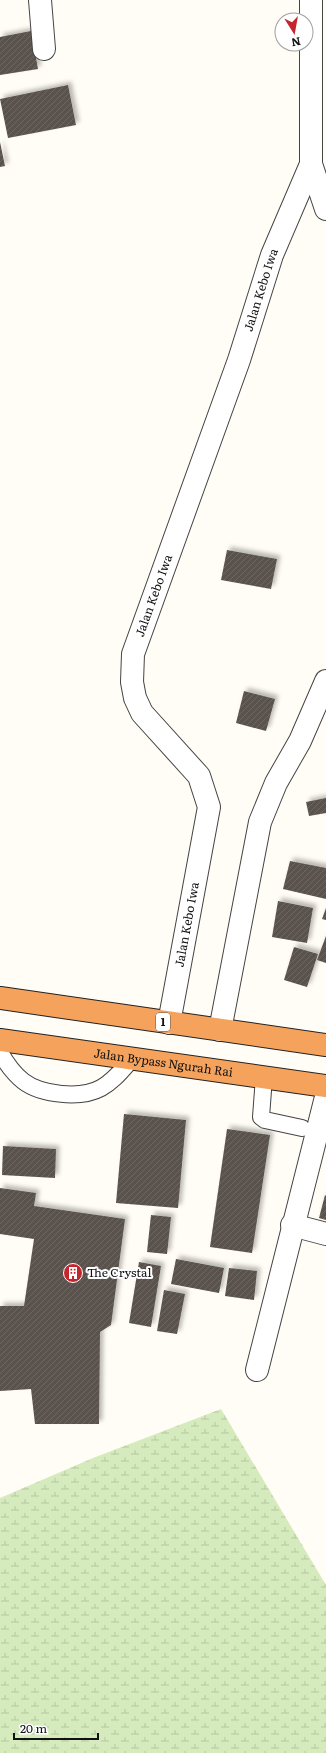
<svg xmlns="http://www.w3.org/2000/svg" width="326" height="1753" viewBox="0 0 326 1753" font-family="Literata,serif">
	<style>
		.wetland { fill: url(#wetland-marsh) }
		.building { fill: url(#building-hatch); filter: url(#shadow) }
		.lines { fill: none; stroke-linecap: round; stroke-linejoin: round }
		.lane-casing { stroke: #444; stroke-width: 18 }
		.street-casing { stroke: #444; stroke-width: 24 }
		.highway-casing { stroke: #222; stroke-width: 24 }
		.lane { stroke: #fff; stroke-width: 16 }
		.street { stroke: #fff; stroke-width: 22 }
		.highway { stroke: #f5a25d; stroke-width: 22 }
		.labels { text-anchor: middle; stroke-width: 4; stroke-linejoin: round; paint-order: stroke }
		.shield { fill: #fff; stroke: #585858; stroke-width: 1 }
		.shield-label { font-size: 11px; font-weight: bold; fill: #111 }
		.street-label { font-size: 12px; fill: #111; stroke: #fff }
		.poi-label { font-size: 12px; fill: #111; stroke: #fff; text-anchor: start }
	</style>
	<defs>
		<pattern id="wetland-marsh" width="20" height="14" patternUnits="userSpaceOnUse"><rect width="20" height="14" fill="#d5ebbd"/><path d="M1 5h8M5 5V1M11 12h8M15 12V8" fill="none" stroke="#b6c8a1"/></pattern>
		<pattern id="building-hatch" width="6" height="6" patternUnits="userSpaceOnUse"><rect width="6" height="6" fill="#5a524d"/><path d="M-1 1l2-2M0 6l6-6M5 7l2-2" fill="none" stroke="#6d6662"/></pattern>
		<filter id="shadow"><feDropShadow dx="3.5" dy="-3.5" stdDeviation="2" flood-color="#0004"/></filter>
	</defs>
	<rect width="100%" height="100%" fill="#fffdf5"/>
	<path class="wetland" d="M221 1409 326 1585V1753H0V1498L93 1458Z"/>
	<path class="building" d="M31 31 38 69 0 75V37Z
		M68 85 76 125 8 138 0 99Z
		M0 142 5 166 0 167Z
		M227 550 277 559 271 589 221 580Z
		M244 691 275 699 266 731 236 723Z
		M326 798V813L309 816 306 802Z
		M290 861 326 868V899L283 889Z
		M278 901 313 908 307 943 272 937Z
		M326 908V920L322 919Z
		M326 936V963L317 960Z
		M294 947 318 954 307 987 284 980Z
		M124 1114 186 1120 178 1208 116 1203Z
		M227 1129 270 1135 252 1253 210 1247Z
		M3 1146 56 1149 55 1178 2 1175Z
		M0 1188 36 1193 34 1206 125 1219 111 1325 100 1332 99 1424H35L31 1389 0 1391V1306H24L34 1239 0 1234Z
		M325 1195 326 1196V1220L319 1218Z
		M151 1215 171 1217 167 1254 147 1252Z
		M176 1259 224 1268 219 1293 171 1284Z
		M139 1262 161 1266 151 1327 129 1323Z
		M229 1268 257 1271 254 1300 225 1296Z
		M164 1290 185 1294 177 1334 157 1331Z"/>
	<g class="lines">
		<defs>
			<path id="lane" d="M0 1052C6 1063 13 1073 23 1081 41 1095 81 1099 101 1088 114 1081 122 1070 132 1059
				M264 1077 261 1117 265 1120 302 1128"/>
			<g id="street">
				<path d="M40 0 44 49"/>
				<path d="M311 0V164L326 209"/>
				<path id="s1" d="M169 1023 209 807 199 776 142 713 135 698 132 682 133 654 239 360 272 255 311 164"/>
				<path d="M220 1030 260 822 276 783 300 741 326 681"/>
				<path d="M292 1225 326 1234"/>
				<path d="M257 1370 326 1097"/>
			</g>
			<g id="highway">
				<path d="M0 998 326 1045"/>
				<path id="s2" d="M0 1040 326 1086"/>
			</g>
		</defs>
		<use href="#lane" class="lane-casing"/>
		<use href="#street" class="street-casing"/>
		<use href="#highway" class="highway-casing"/>
		<use href="#lane" class="lane"/>
		<use href="#street" class="street"/>
		<use href="#highway" class="highway"/>
	</g>
	<defs>
		<symbol id="building-disc" viewBox="-11 -11 22 22"><circle r="9.5" fill="#c4262e" stroke="#fff"/><path d="M-4-6H4V6H1V3H-1V6H-4ZM-2.5-4.3h1.7v1.8h-1.7ZM.8-4.3h1.7v1.8H.8ZM-2.5-1h1.7V.8h-1.7ZM.8-1h1.7V.8H.8Z" fill="#fff"/></symbol>
	</defs>
	<g fill-rule="evenodd">
		<use href="#building-disc" x="62" y="1262" width="22" height="22"/>
	</g>
	<g class="labels">
		<rect class="shield" x="156" y="1013" width="14" height="18" rx="3"/>
		<g class="shield-label">
			<text x="163" y="1026">1</text>
		</g>
		<g class="street-label">
			<text dy="4" stroke="none"><textPath href="#s1" startOffset="784">Jalan Kebo Iwa</textPath></text>
			<text dy="4" stroke="none"><textPath href="#s1" startOffset="460">Jalan Kebo Iwa</textPath></text>
			<text dy="4" stroke="none"><textPath href="#s1" startOffset="100">Jalan Kebo Iwa</textPath></text>
			<text dy="4" stroke="none"><textPath href="#s2" startOffset="165">Jalan Bypass Ngurah Rai</textPath></text>
		</g>
		<g class="poi-label">
			<text x="87" y="1277">The Crystal</text>
		</g>
	</g>
	<g transform="translate(294 32) rotate(169)"><circle r="19" fill="#ffffff" stroke="#a0a0a0"/>
	<path d="M0-3L7 15L0 10L-7 15Z" fill="#c4262e"/>
	<text y="-6" font-size="11" font-weight="bold" text-anchor="middle" fill="#111111">N</text>
	</g>
	<path d="M14 1733v6h84v-6" fill="none" stroke="#111111" stroke-width="2"/>
	<text x="20" y="1733" font-size="12" fill="#111111" stroke="#ffffff" stroke-width="3" paint-order="stroke">20 m</text>
</svg>
